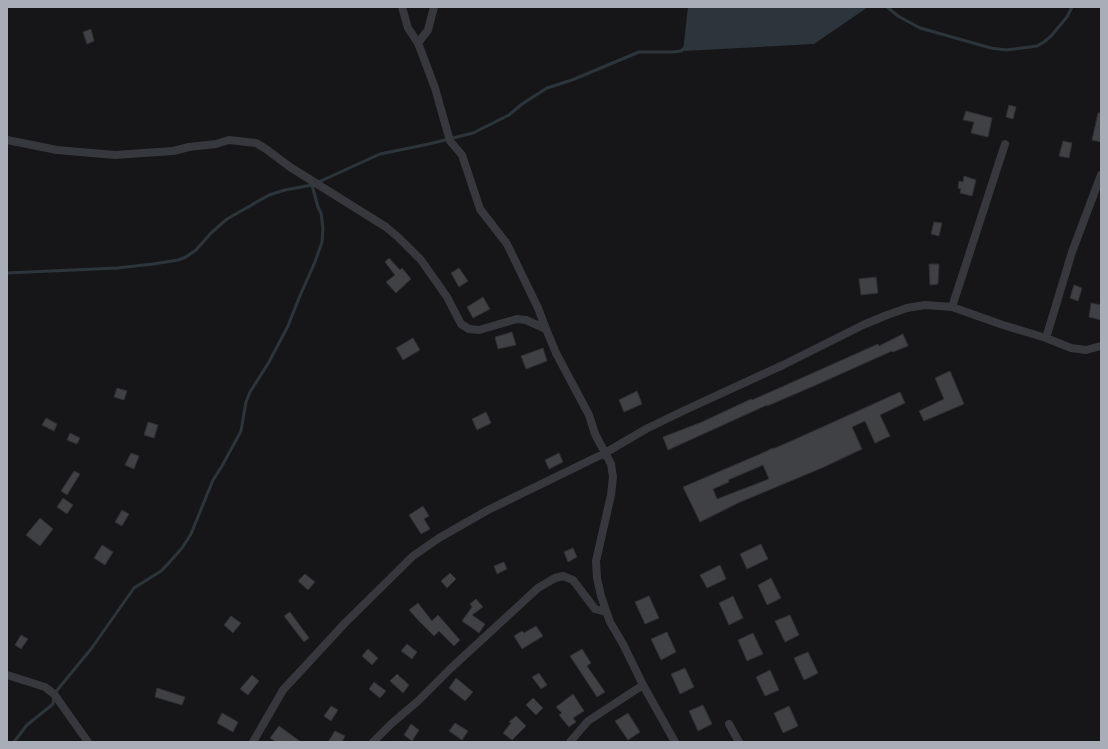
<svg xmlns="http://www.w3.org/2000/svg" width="1108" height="749" viewBox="0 0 1108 749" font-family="'Asap Condensed',sans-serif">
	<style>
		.water { fill: #2c353c }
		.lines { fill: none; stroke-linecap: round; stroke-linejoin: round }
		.stream { stroke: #2c353c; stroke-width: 3 }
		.building { fill: #404145; stroke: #303034; fill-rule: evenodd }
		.minor { stroke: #37383d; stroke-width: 8 }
	</style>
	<rect width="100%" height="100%" fill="#161618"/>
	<path class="water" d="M688 7H868L814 44 683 51Z"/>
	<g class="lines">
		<path class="stream" d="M887 7 898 16 920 28 991 48 1006 50 1037 46 1044 42 1051 36 1067 17 1072 7
			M7 273 117 268 153 264 178 260 186 257 196 250 211 233 227 219 269 195 285 190 312 185 380 154 429 144 473 133 509 115 522 104 547 88 572 80 639 52H673L681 51 687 46
			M14 742 27 725 53 704 54 694 91 649 134 588 161 571 167 565 182 548 191 534 213 480 222 466 241 431 246 402 250 392 269 362 288 326 299 298 315 262 322 242 323 228 321 213 318 207 312 185"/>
	</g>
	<path class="building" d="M91 29 94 41 87 44 83 32Z
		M1009 105 1016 107 1013 119 1006 117Z
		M966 111 992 118 988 137 971 133 974 122 963 120Z
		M1098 113H1101V142L1092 140Z
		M1063 141 1072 143 1069 158 1059 156Z
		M964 176 976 180 972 196 960 193 961 189 958 188 959 181 963 182Z
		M934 222 942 223 939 236 931 234Z
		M389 258 400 270 402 268 411 279 396 293 386 282 395 275 385 262Z
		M929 264H939L938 284 930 285Z
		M459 268 468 281 459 287 451 273Z
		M876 277 878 293 861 295 859 279Z
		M1074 285 1082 288 1078 301 1070 298Z
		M483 297 490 309 473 318 467 307Z
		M1091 303 1101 305V320L1089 317Z
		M512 332 516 345 498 349 495 337Z
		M903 334 908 346 893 352 892 351 816 385 767 406V405L668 450 663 437 702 422 751 399 752 400 777 389 878 344 879 346Z
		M413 338 420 350 403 360 396 348Z
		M543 348 547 361 526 369 521 356Z
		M950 371 964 404 924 421 919 411 944 399 935 378Z
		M117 388 127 391 124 400 114 397Z
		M637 391 642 404 624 412 619 400Z
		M900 392 905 403 880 415 890 436 875 443 865 421 852 427 862 449 824 467 738 503 700 522 683 487 758 455 773 448V449L798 438ZM763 465 769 479 717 499 713 489 729 482 728 480Z
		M486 412 491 423 477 430 472 419Z
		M46 418 57 424 54 431 42 425Z
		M148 422 158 425 154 438 144 435Z
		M70 433 80 438 77 444 67 440Z
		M131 453 139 456 134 469 125 465Z
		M559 453 563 462 549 469 545 460Z
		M74 471 80 474 67 495 61 491Z
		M63 498 73 505 67 514 57 507Z
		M423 506 429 516 424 519 430 529 421 534 409 515Z
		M122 510 129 514 122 526 115 522Z
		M40 518 53 529 40 546 26 535Z
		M761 544 768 559 747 569 740 554Z
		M102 545 113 552 105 565 94 558Z
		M573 548 577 557 568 562 564 552Z
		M504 562 507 569 497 574 494 566Z
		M720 565 726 579 707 588 700 575Z
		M450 573 456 579 447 588 441 581Z
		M305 574 315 582 308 590 298 581Z
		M771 578 781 598 767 605 758 585Z
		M649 596 659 618 645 624 635 602Z
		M733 596 743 618 729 625 719 603Z
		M476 599 483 607 472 615 485 624 479 633 462 621 472 607 470 604Z
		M418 603 432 621 438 615 460 640 454 646 439 631 434 636 419 621 409 610Z
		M290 612 309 638 304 642 284 616Z
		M790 615 799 635 785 642 775 621Z
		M231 616 241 623 233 633 224 625Z
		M536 626 543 636 522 649 514 636 522 631 524 633Z
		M667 632 676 652 661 660 651 639Z
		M753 633 763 654 747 661 738 640Z
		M21 635 28 639 21 649 15 645Z
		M407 644 417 652 412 659 401 651Z
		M368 649 378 658 372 665 362 656Z
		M582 649 591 663 587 666 605 692 597 697 570 656Z
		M808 652 818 673 804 680 794 658Z
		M685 668 694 687 680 694 671 674Z
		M770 670 779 690 765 696 756 677Z
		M539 673 547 685 541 689 532 677Z
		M397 674 409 685 403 693 390 681Z
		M252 675 259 681 248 695 240 689Z
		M456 678 473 692 465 701 449 688Z
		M374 682 386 691 380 698 369 689Z
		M157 688 185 697 182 705 155 697Z
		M573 694 584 711 573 718 576 722 569 727 559 715 562 713 556 707Z
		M533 698 543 708 536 715 526 705Z
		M703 705 712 724 698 731 689 711Z
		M331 706 338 710 331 721 324 716Z
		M789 706 798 726 783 733 774 713Z
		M222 713 238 722 233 732 217 723Z
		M628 713 640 732 628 740 615 721Z
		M516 716 526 726 512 740 503 733 511 723 509 722Z
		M455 723 468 731 462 740 449 731Z
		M411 724 419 730 412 741 404 735Z
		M279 726 301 742H276L270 738Z
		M335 731 345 736 342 742H328Z"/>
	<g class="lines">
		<path class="minor" d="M402 7 408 28 418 43 435 88 450 141 462 155 480 209 507 244 538 308 546 329
			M418 43 428 30 434 7
			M7 140 57 150 115 155 173 151 189 147 216 144 229 140 256 143 266 149 290 167 386 227 399 238 421 260 447 297 461 324 469 329 479 330 517 319 526 320 546 329 556 353 589 415 595 434 611 464 613 477 611 495 596 561 597 578 601 596 610 622 623 644 643 685 675 742
			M952 307 1005 144
			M1046 338 1072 252 1101 175
			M7 675 45 687 54 694 88 742
			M729 724 739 742
			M253 742 283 690 345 623 413 556 439 538 488 510 605 453 646 429 683 411 783 365 863 325 887 315 907 308 925 305 952 307 1003 325 1046 338 1071 348 1086 350 1101 346
			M373 742 391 724 418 701 450 669 538 588 555 578 563 576 573 580 595 609 606 612
			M570 742 588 721 643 685"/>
	</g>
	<rect width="1108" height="749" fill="none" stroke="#a8adb8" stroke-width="16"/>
</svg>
